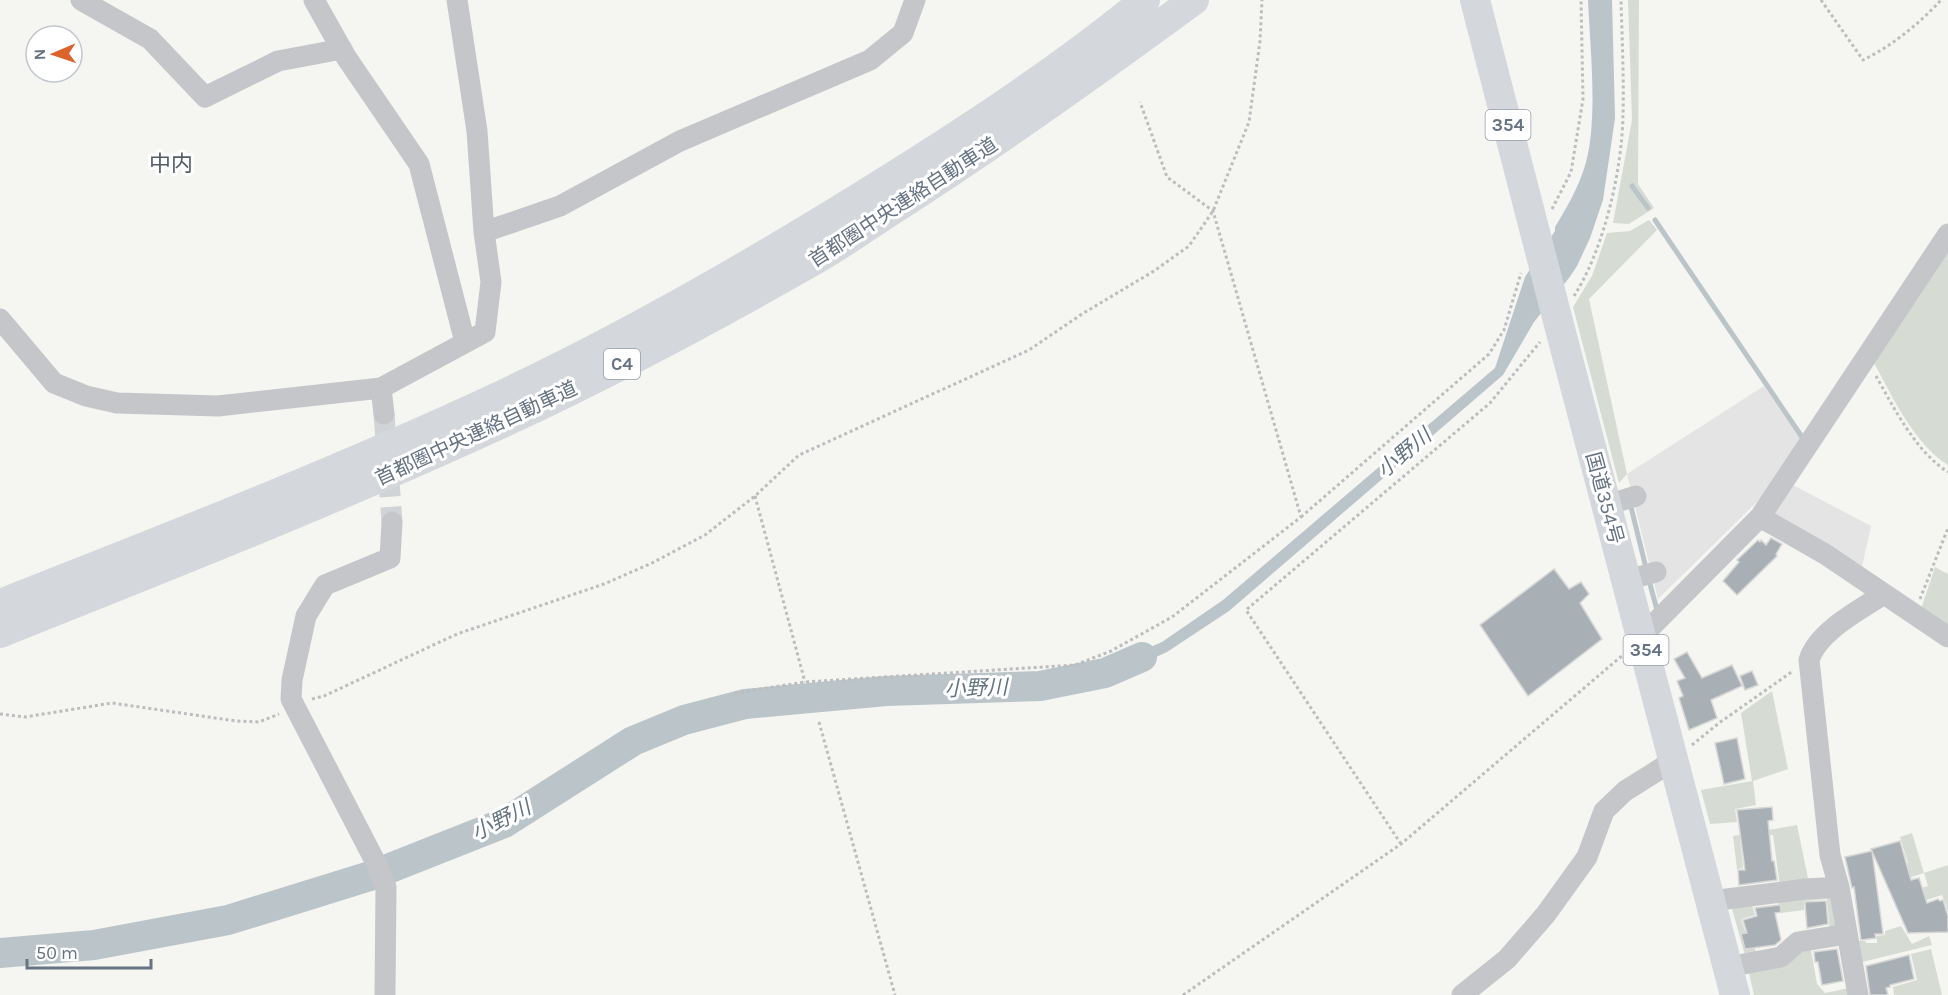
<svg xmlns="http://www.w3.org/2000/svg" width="1948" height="995" viewBox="0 0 1948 995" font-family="Karla,'Noto Sans JP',sans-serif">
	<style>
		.built { fill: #e3e4e3 }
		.green { fill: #d6dcd3 }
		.water { fill: #bbc4c9 }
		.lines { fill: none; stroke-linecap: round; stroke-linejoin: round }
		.stream { stroke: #bbc4c9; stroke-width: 5 }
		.river { stroke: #bbc4c9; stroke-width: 30 }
		.building { fill: #a8afb5; stroke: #d7d7d5; stroke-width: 1.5 }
		.minor-tunnel { stroke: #d1d4d6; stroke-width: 21; stroke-dasharray: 21 10; stroke-linecap: butt }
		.path { stroke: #bbbdbf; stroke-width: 3; stroke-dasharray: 3 3; stroke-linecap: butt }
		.minor { stroke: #c4c6ca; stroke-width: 21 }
		.highway { stroke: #d4d8dc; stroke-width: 30 }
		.labels { text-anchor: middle; stroke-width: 6; stroke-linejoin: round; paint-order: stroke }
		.shield { fill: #fff; stroke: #949da8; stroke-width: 1.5 }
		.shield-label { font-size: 18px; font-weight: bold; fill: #667382 }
		.street-label { font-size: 20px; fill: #667382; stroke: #fff }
		.water-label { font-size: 21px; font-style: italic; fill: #62747f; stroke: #fff }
		.quarter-label { font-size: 22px; fill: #535d67; stroke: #fff }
	</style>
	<rect width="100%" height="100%" fill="#f5f5f2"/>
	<path class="built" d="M1764 386 1801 439 1764 495 1658 599 1627 474Z
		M1789 483 1871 526 1861 571 1776 517 1773 512Z"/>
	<path class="green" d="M1628 0H1639L1638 184 1654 208 1629 224 1613 223 1632 120Z
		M1649 220 1657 230 1589 299 1627 474 1619 483 1573 307 1592 276 1607 233 1630 231Z
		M1948 248V465C1914 444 1892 396 1873 361Z
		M1935 567 1948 574V630L1921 609Z
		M1772 691 1788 769 1753 781 1756 805 1735 809 1737 822 1710 824 1701 790 1752 781 1741 713Z
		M1797 825 1809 883 1780 886 1773 835 1740 839 1743 868 1737 869 1733 836Z
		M1912 833 1924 873 1948 865V911L1942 895 1917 903 1913 891 1928 886 1924 873 1905 879 1901 865 1908 863 1900 837Z
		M1834 896 1840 930 1830 931 1827 899 1804 901V910L1781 913 1777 898Z
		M1751 902 1755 915 1741 919 1745 931H1750L1757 957 1746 959 1731 905Z
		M1901 926 1912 944 1929 936 1932 945 1862 962 1857 941H1866V943H1877V936L1885 935V931Z
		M1810 945 1817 984 1825 993 1849 988 1850 995H1754L1748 969Z
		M1931 949 1942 995H1894L1893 987 1917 980 1911 954Z"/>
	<path class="water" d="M1588 0H1612L1615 118 1603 200 1590 238 1577 266 1569 278 1534 322 1503 375 1229 611 1167 652 1105 680V667L1162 642 1223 600 1495 368 1525 277 1555 231V227C1566 209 1577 190 1584 169 1599 125 1590 48 1588 0Z"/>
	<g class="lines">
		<path class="stream" d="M1632 186 1648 208
			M1655 220 1804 440
			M1631 507 1646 568
			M1650 584 1657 610"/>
		<path class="river" d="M0 953 94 945 228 920 370 876 504 823 633 741 684 720 745 704 886 691 1040 686 1105 673 1142 657"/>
	</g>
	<path class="building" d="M1771 538 1782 544 1776 554 1777 556 1737 595 1723 581 1739 562 1737 560 1758 540 1760 542 1761 540 1766 545Z
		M1554 569 1569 589 1581 582 1589 594 1580 603 1602 639 1528 696 1480 625Z
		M1687 652 1702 678 1732 665 1742 686 1711 700 1717 718 1689 730 1679 698 1683 696 1677 681 1685 678 1674 659Z
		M1752 671 1758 685 1745 690 1740 676Z
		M1737 738 1745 779 1724 784 1715 743Z
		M1772 807 1773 820 1768 821 1772 861H1774L1777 880 1739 885 1738 870H1745L1737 810Z
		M1900 841 1911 880 1919 878 1927 903 1938 899 1940 901 1943 900 1948 916V932L1908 933 1871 849Z
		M1872 851 1883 934H1875L1876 938 1861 940 1854 887 1852 888 1845 857Z
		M1826 901 1828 924 1807 928 1805 902Z
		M1780 905 1781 912 1775 913 1781 940 1775 945 1745 949 1741 934 1747 933 1743 920 1757 916 1755 908Z
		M1837 949 1843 981 1822 985 1818 962H1815L1814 952Z
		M1909 955 1914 979 1890 985V987L1886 988 1888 995H1870L1866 966Z"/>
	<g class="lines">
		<path class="minor-tunnel" d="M384 414 392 522"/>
		<path class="path" d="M1821 0 1863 60C1892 46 1920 23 1941 0
			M1552 209 1571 172 1583 99 1581 0
			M1574 296C1604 249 1622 171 1623 115 1624 77 1622 38 1621 0
			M1876 376C1894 408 1916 452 1948 472
			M755 496 805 682
			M1301 517 1489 354 1504 330 1521 273
			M1920 599 1948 528
			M735 693 805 682 1075 665 1111 651 1172 617 1301 517 1213 211 1167 177 1140 102
			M312 699 324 696 457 634 604 584 652 563 705 535 755 496 799 455 1029 350 1082 314 1154 271 1189 246 1213 211 1249 122 1260 41 1262 0
			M0 714 25 717 112 703 236 721 259 722 279 714
			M819 722 895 995
			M1692 745 1719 723 1793 671
			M1401 844 1246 610 1490 403 1540 342
			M1183 995 1401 844 1624 654"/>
		<path class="minor" d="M81 0 150 39 205 97 278 61 342 49
			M314 0 346 57 419 164 465 342
			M484 232 560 206 680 141 870 60 903 33 915 0
			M0 319 54 383 86 396 117 403 218 406 381 388 485 332 491 282 484 232 477 131 457 0
			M381 388 384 414
			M1607 505 1636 496
			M1760 517 1825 554 1948 637
			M1627 580 1656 572
			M1642 636 1760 517 1948 234
			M1711 901 1806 889 1839 887
			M1728 967 1781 957 1798 942 1847 934
			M385 995 386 887 376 863 291 699 292 680 306 616 325 585 390 558 392 522
			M1462 995 1507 959 1546 914 1587 857 1604 811 1625 791 1660 769 1673 759
			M1858 995 1839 887 1830 855 1809 660C1818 631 1860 610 1884 594"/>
		<path class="highway" d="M1475 0 1558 321 1735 995
			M0 604C168 538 337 472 500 396 636 332 767 256 894 176 981 121 1066 65 1145 0
			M0 633C171 565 342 497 509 420 612 372 713 318 811 262 843 244 873 222 903 203 1002 139 1099 70 1194 0"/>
	</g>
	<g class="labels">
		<g class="shield">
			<rect x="1485.5" y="110" width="45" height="30" rx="4.5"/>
			<rect x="604" y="349" width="36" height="30" rx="4.5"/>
			<rect x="1623.5" y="635" width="45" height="30" rx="4.5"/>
		</g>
		<g class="shield-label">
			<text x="1508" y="131">354</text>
			<text x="622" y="370">C4</text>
			<text x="1646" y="656">354</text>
		</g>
		<g class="street-label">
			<text transform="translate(903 202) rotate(-33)" y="7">首都圏中央連絡自動車道</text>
			<text transform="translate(476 433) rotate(-25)" y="7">首都圏中央連絡自動車道</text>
			<text transform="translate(1605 498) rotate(75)" y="7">国道354号</text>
		</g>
		<g class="water-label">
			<text transform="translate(1404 453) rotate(-40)" y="7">小野川</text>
			<text transform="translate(976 688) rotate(-2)" y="7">小野川</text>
			<text transform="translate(501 820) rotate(-27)" y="7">小野川</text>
		</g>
		<g class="quarter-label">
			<text x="171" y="171">中内</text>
		</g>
	</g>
	<g transform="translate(54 54) rotate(268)"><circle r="28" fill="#ffffff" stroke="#c2c7cd" stroke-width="1.5"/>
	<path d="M0-4.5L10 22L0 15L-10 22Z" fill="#db642d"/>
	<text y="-9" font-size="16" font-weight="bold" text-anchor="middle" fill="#667382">N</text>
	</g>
	<path d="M27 959v9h124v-9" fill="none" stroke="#667382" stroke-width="3"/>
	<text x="36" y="959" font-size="18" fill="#667382" stroke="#ffffff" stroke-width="4.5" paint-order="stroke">50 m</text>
</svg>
